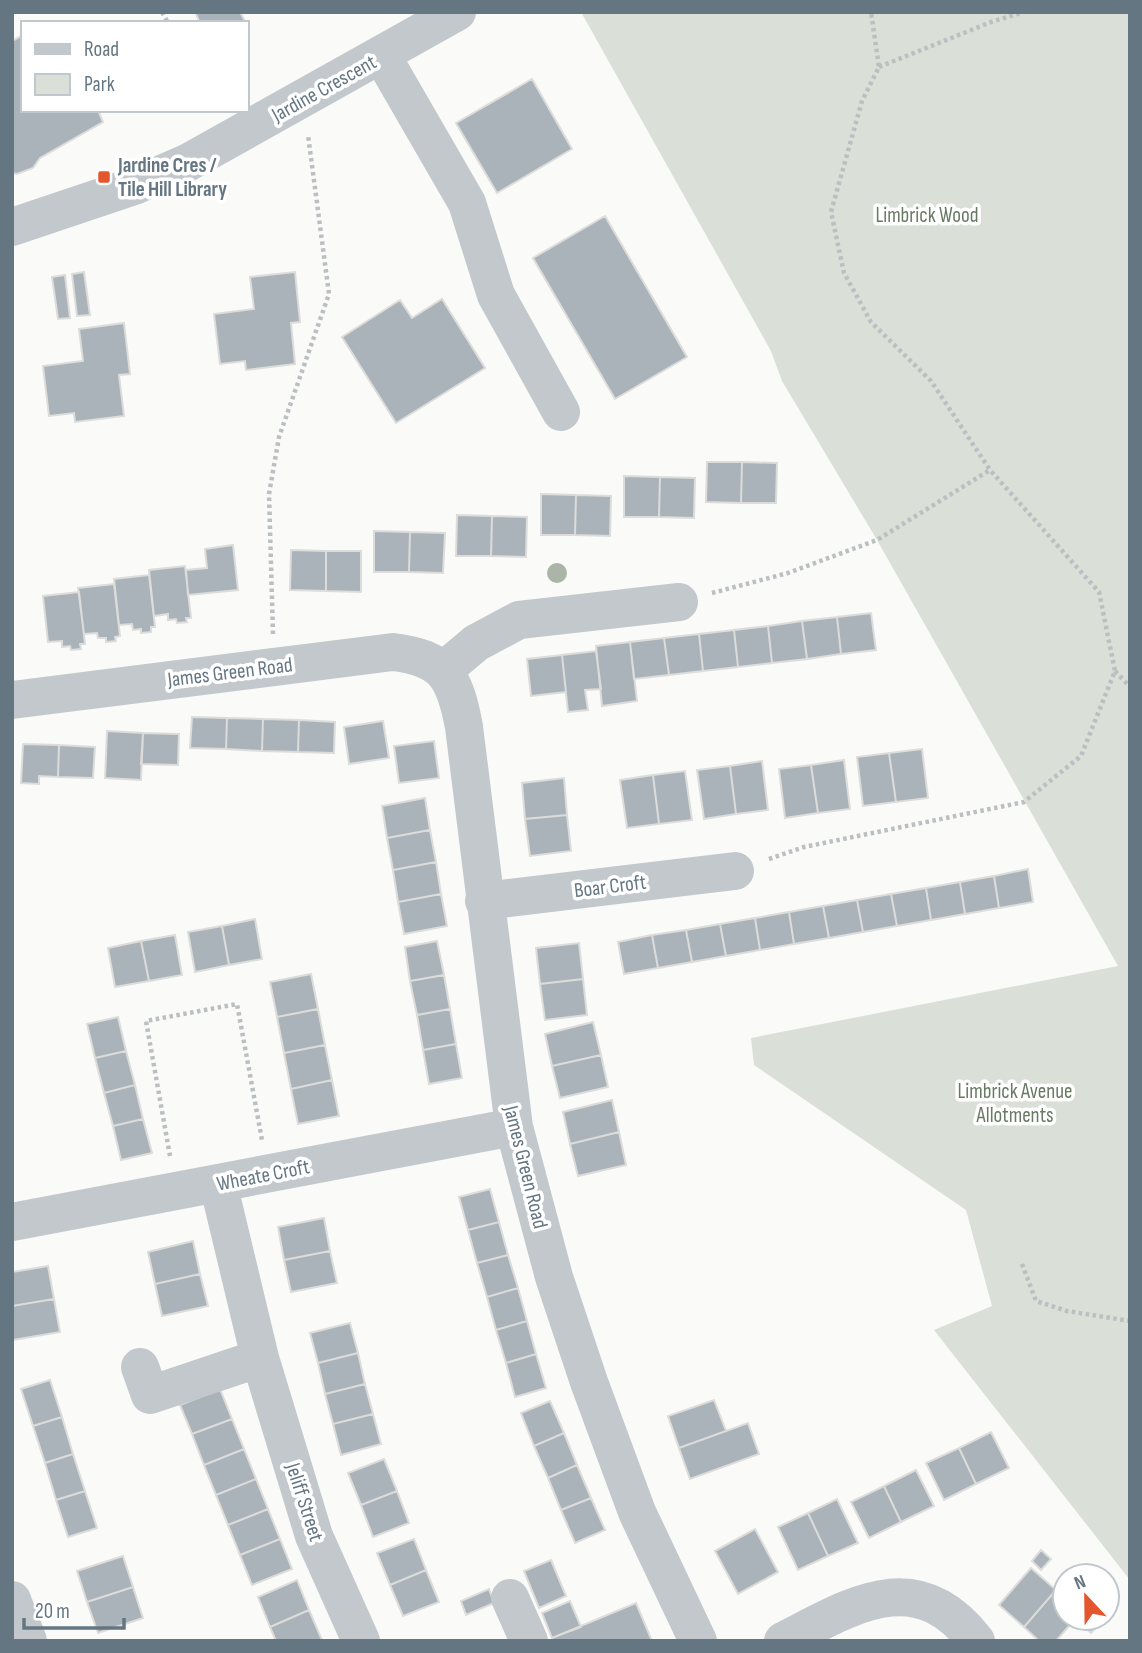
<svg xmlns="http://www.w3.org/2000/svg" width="1142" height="1653" viewBox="0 0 1142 1653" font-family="'Sofia Sans Condensed',sans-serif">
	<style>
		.green { fill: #dadfd7 }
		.building { fill: #aab3b9; stroke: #dcdcda; stroke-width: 2 }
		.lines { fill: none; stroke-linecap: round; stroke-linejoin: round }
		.path { stroke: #bbbfc2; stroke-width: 4.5; stroke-dasharray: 3.5 3.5; stroke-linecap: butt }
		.minor { stroke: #c3c8cc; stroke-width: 38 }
		.tree { fill: #aab4a7 }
		.poi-dot { fill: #e4572e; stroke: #fff; stroke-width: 2.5 }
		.labels { text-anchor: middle; stroke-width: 7; stroke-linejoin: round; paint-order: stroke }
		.street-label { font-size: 21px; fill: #657683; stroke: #fff }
		.poi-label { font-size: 21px; font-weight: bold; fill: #657683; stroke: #fff; text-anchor: start }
		.park-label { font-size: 21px; fill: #687a64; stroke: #fff }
	</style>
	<rect width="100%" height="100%" fill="#fafaf8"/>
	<path class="green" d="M581 12H1130V1580L934 1330 992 1306 966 1210 754 1065 751 1038 1118 966 877 540 782 381 771 351Z"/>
	<path class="building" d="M195 12H240L246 23H200Z
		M23 35V110H98L103 122 40 158 33 168 17 174 12 173V41Z
		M532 79 572 149 497 193 456 123Z
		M605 216 687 357 615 399 533 258Z
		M84 272 90 315 77 316 72 274Z
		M295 272 300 322 291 323 295 364 246 370 245 361 220 364 214 314 254 309 250 277Z
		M65 275 70 318 58 319 52 277Z
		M442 299 485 368 396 423 342 337 400 300 412 318Z
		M124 323 130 374 119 375 124 416 75 422 74 413 49 416 43 366 83 361 79 329Z
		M707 462H742L741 503 706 502Z
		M742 462 777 463 776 503H741Z
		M624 476 660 477 659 517H624Z
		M660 477 695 478 694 518 659 517Z
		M541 494 576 495 575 535H541Z
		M576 495 611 496 610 536 575 535Z
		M457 515 492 516 491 556H456Z
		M492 516 527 517 526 557 491 556Z
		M374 531 410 532 409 572H374Z
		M410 532 445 533 443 573 409 572Z
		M233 545 238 590 188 595 186 570 207 568 205 549Z
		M291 550 326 551V591L290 590Z
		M326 551H361V592L326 591Z
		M185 566 191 618H186L187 622 177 623 176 619 168 620V614L154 616 149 570Z
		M149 575 155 627H151V632L141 633V629L133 630 132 624 119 625 114 579Z
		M114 584 120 636 115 637 116 641 106 642V638H98L97 633 84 634 78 588Z
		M79 592 85 644H80L81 649 71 650 70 646 62 647V641L48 642 43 596Z
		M871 613 876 650 841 654 837 617Z
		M837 617 841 654 807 659 802 621Z
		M802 621 807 659 772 663 768 626Z
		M768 626 772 663 738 667 734 630Z
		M734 630 738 667 703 671 699 634Z
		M699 634 703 671 669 675 664 638Z
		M664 638 669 675 634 679 630 642Z
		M630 642 637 701 602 706 596 646Z
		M596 651 601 689 585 690 588 710 568 712 562 655Z
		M562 655 566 692 531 696 527 659Z
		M192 717 227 718 226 749 190 748Z
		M227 718 263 719 262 751 226 749Z
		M263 719 299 720 298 752 262 751Z
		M299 720 335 722 334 753 298 752Z
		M383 721 389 758 349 764 344 727Z
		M107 731 143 733 141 780 105 778Z
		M143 733 179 734 178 765 141 764Z
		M434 741 439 778 399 783 394 746Z
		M23 744 59 745 58 777 39 776V784L21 783Z
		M59 745 95 747 93 778 58 777Z
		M922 749 928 798 896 802 889 753Z
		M889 753 896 802 863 806 857 757Z
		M844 760 850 809 818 813 811 765Z
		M762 761 768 810 736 814 730 766Z
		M811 765 818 813 785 818 779 769Z
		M730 766 736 814 704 819 697 770Z
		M685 771 692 820 659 824 653 775Z
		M653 775 659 824 627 828 620 780Z
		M564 778 567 815 525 819 522 783Z
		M425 798 430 830 387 838 382 806Z
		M567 815 571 851 530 856 525 819Z
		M430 830 436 862 393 870 387 838Z
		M436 862 441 894 398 902 393 870Z
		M1028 869 1033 902 999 908 994 876Z
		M994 876 999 908 965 914 960 882Z
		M960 882 965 914 931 920 926 888Z
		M926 888 931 920 897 926 891 894Z
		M441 894 447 926 404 934 398 902Z
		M891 894 897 926 863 932 857 900Z
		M857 900 863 932 829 938 823 906Z
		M823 906 829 938 794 944 789 912Z
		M789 912 794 944 760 950 755 918Z
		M755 918 760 950 726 956 720 924Z
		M255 919 262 959 229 965 222 926Z
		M720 924 726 956 692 962 686 930Z
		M222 926 229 965 195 972 188 932Z
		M686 930 692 962 658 968 652 935Z
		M175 935 182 975 149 981 141 941Z
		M652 935 658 968 624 974 618 942Z
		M141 941 149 981 115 987 108 948Z
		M437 941 444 975 410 981 405 947Z
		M579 943 583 979 540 984 536 948Z
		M311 974 318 1009 277 1017 270 982Z
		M444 975 450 1009 417 1015 410 981Z
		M583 979 587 1015 545 1020 540 984Z
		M318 1009 325 1045 284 1053 277 1017Z
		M450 1009 456 1044 423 1050 417 1015Z
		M118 1017 126 1051 95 1058 87 1024Z
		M593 1022 601 1055 552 1066 545 1034Z
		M456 1044 462 1078 429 1084 423 1050Z
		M325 1045 332 1080 291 1089 284 1053Z
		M126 1051 135 1085 104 1093 95 1058Z
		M601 1055 608 1087 560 1098 552 1066Z
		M332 1080 339 1116 298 1124 291 1089Z
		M135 1085 143 1119 113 1126 104 1093Z
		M612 1100 619 1132 570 1144 563 1112Z
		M143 1119 152 1153 121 1160 113 1126Z
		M619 1132 626 1165 578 1176 570 1144Z
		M490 1189 499 1222 468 1230 459 1197Z
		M324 1218 330 1251 284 1260 278 1227Z
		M499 1222 508 1255 477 1263 468 1230Z
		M193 1241 200 1274 155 1284 148 1252Z
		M330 1251 337 1283 291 1292 284 1260Z
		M508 1255 518 1288 487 1297 477 1263Z
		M48 1266 54 1299 12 1306V1272Z
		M200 1274 208 1306 162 1316 155 1284Z
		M518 1288 527 1321 496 1330 487 1297Z
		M54 1299 60 1332 13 1340 12 1306Z
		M527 1321 536 1354 506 1363 496 1330Z
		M350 1323 358 1353 318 1363 310 1333Z
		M358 1353 365 1384 325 1394 318 1363Z
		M536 1354 546 1388 515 1397 506 1363Z
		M50 1380 62 1417 33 1426 21 1389Z
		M365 1384 373 1414 333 1424 325 1394Z
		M220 1389 232 1419 192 1434 180 1405Z
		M714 1400 726 1431 679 1448 668 1416Z
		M550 1401 564 1433 534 1446 521 1413Z
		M373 1414 381 1444 341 1455 333 1424Z
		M62 1417 73 1454 45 1463 33 1426Z
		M232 1419 244 1449 204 1465 192 1434Z
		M748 1423 759 1454 690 1479 679 1448Z
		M991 1432 1009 1468 976 1484 959 1448Z
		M564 1433 577 1465 548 1478 534 1446Z
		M959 1448 976 1484 944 1500 926 1463Z
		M244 1449 256 1479 216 1495 204 1465Z
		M73 1454 85 1491 56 1500 45 1463Z
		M384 1459 397 1491 361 1505 348 1473Z
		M577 1465 591 1498 561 1510 548 1478Z
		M916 1470 934 1506 901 1522 884 1486Z
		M256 1479 268 1509 228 1525 216 1495Z
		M884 1486 901 1522 869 1538 851 1502Z
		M85 1491 97 1528 68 1537 56 1500Z
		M397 1491 409 1523 373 1537 361 1505Z
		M591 1498 605 1530 575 1543 561 1510Z
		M837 1499 858 1543 828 1556 808 1513Z
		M268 1509 280 1539 240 1555 228 1525Z
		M808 1513 828 1556 798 1570 778 1527Z
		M755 1529 778 1572 738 1594 715 1551Z
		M280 1539 292 1569 252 1585 240 1555Z
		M414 1539 426 1570 390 1585 377 1553Z
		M1041 1550 1051 1559 1041 1570 1032 1561Z
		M123 1556 133 1587 87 1602 77 1571Z
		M551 1560 566 1596 539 1608 524 1571Z
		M1031 1568 1056 1590 1024 1627 999 1605Z
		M426 1570 439 1602 403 1616 390 1585Z
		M297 1580 309 1610 270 1627 258 1597Z
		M133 1587 143 1618 98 1633 87 1602Z
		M489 1589 494 1603 466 1615 461 1601Z
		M1056 1590 1065 1598V1618H1076L1056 1641H1039L1024 1627Z
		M570 1601 581 1627 552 1638 542 1613Z
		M636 1603 652 1641H554L552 1638Z
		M309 1610 322 1640 276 1641 270 1627Z
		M1087 1618H1096L1101 1622 1091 1633 1081 1624Z"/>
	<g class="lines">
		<path class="path" d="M162 12 168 23
			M879 67 991 22 1024 12
			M712 593 788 573 877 540 990 470
			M273 634 269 494 279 437 329 294 308 135
			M1115 671 1130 687
			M769 859 804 847 1024 802 1081 756 1115 671 1099 592 990 470 931 381 871 322 844 273 831 212 862 101 879 67 871 12
			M170 1156 146 1021 237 1004 262 1140
			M1022 1264 1036 1301 1067 1311 1130 1321"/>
		<path class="minor" d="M382 56 467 203 496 295 561 412
			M12 227 134 186 187 163 457 12
			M444 670 476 643 519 620 679 602
			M12 700 393 652C445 658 455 678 464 727L514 1127 554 1277 589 1382 637 1512 698 1641
			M484 901 735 871
			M218 1183 260 1358 314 1536 361 1641
			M12 1222 514 1127
			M140 1367 150 1395 260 1358
			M510 1598 529 1641
			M12 1600 28 1641
			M783 1641C852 1606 916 1563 976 1641"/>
	</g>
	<circle class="tree" cx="557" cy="573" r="10"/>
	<rect class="poi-dot" x="97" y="170" width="14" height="14" rx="3.5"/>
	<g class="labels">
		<g class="street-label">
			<text transform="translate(324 88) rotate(-29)" y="7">Jardine Crescent</text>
			<text transform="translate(230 672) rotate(-7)" y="7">James Green Road</text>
			<text transform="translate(610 886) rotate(-7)" y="7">Boar Croft</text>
			<text transform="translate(526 1167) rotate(76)" y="7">James Green Road</text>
			<text transform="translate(263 1175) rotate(-11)" y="7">Wheate Croft</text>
			<text transform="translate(305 1502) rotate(72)" y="7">Jeliff Street</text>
		</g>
		<g class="poi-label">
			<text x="118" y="172">Jardine Cres /<tspan x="118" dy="24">Tile Hill Library</tspan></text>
		</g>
		<g class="park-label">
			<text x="927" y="222">Limbrick Wood</text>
			<text x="1015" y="1098">Limbrick Avenue<tspan x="1015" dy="24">Allotments</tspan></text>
		</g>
	</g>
	<rect width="1142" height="1653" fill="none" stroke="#657683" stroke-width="28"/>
	<rect x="21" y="21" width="228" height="91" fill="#ffffff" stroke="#c1c8cd" stroke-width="2"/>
	<rect x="35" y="44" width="35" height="10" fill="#c3c8cc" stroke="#c1c8cd" stroke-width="2"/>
	<text x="84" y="56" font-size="21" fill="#657683">Road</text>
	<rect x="35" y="74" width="35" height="21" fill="#dadfd7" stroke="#c1c8cd" stroke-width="2"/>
	<text x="84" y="91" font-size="21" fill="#657683">Park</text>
	<g transform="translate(1086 1597) rotate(338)"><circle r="33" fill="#ffffff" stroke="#c1c8cd" stroke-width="2"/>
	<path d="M0-5L12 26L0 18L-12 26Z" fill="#e4572e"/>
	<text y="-10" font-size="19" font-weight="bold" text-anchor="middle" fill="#657683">N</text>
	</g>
	<path d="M24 1618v10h100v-10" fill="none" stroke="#657683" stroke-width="3.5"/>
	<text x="35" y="1618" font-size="21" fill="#657683" stroke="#ffffff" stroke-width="5" paint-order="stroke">20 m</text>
</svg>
